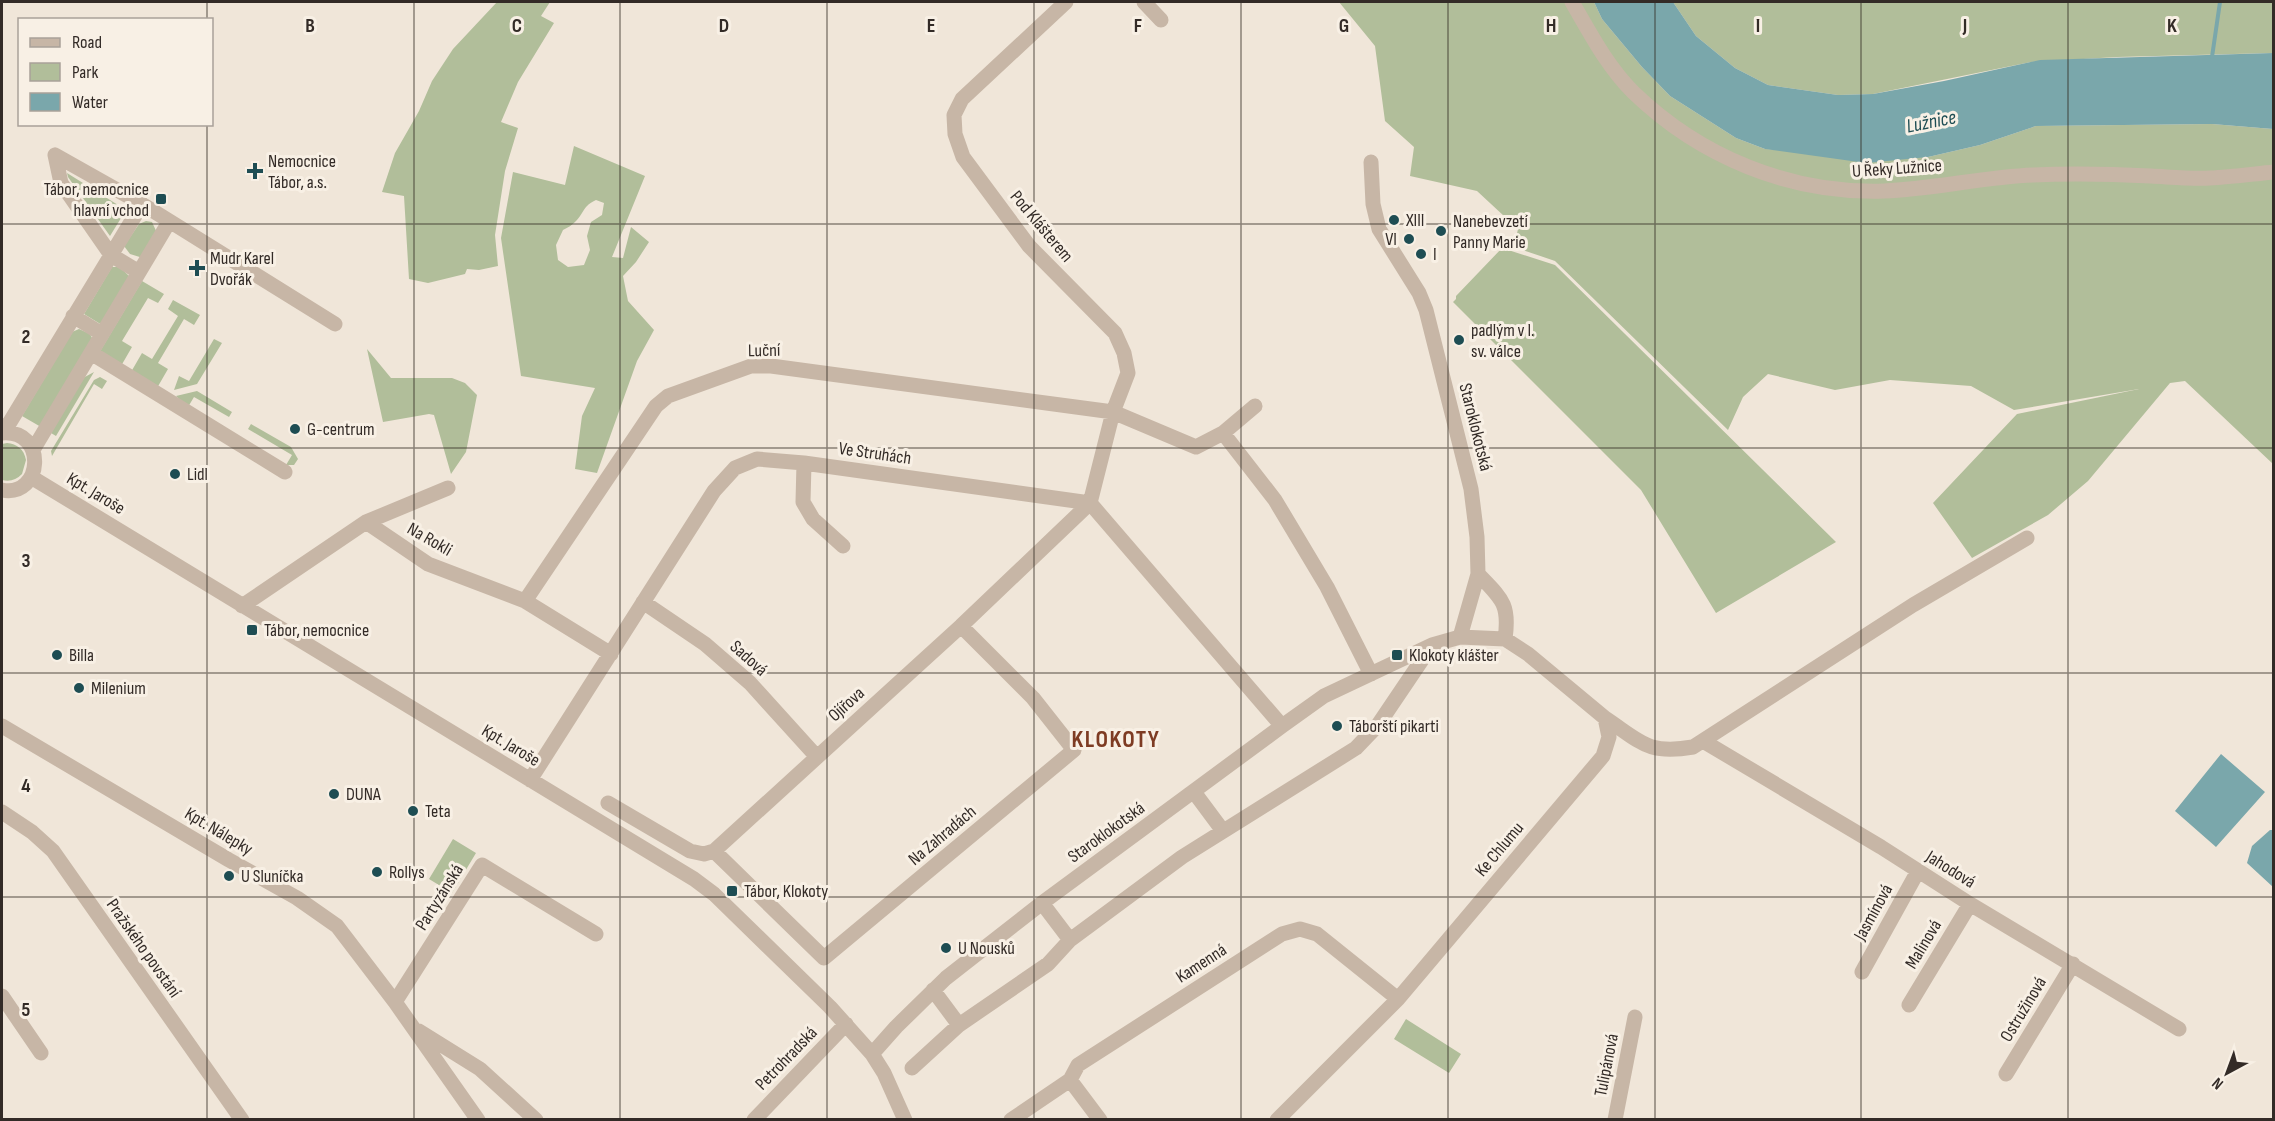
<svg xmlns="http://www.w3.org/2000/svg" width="2275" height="1121" viewBox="0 0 2275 1121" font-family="'Sofia Sans Condensed',sans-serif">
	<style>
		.green { fill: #b1be9a; fill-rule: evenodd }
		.water { fill: #7aa7ab }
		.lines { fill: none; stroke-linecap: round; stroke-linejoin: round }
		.stream { stroke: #7aa7ab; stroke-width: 4 }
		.minor { stroke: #c7b6a6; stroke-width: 15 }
		.grid { fill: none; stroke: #332b27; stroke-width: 1.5; stroke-opacity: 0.55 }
		.poi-dot { fill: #1e4d53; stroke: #f8f0e5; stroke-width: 2 }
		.labels { text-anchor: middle; stroke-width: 6; stroke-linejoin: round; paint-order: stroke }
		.poi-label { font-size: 18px; fill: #332b27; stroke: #f8f0e5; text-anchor: start }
		.street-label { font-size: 18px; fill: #332b27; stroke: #f8f0e5 }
		.water-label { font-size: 20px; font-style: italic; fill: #1e4d53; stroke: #f8f0e5 }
		.district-label { font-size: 24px; font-weight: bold; letter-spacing: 1.5px; fill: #7e3c24; stroke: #f8f0e5 }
		.grid-label { font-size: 20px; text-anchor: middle; font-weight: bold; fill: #332b27; stroke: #f8f0e5; stroke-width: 6; stroke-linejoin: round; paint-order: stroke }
	</style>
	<rect width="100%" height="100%" fill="#f0e6d9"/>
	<path class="green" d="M497 2H550L541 16 554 23 518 82 501 122 518 128 505 171 495 235 498 266 479 270 467 269 465 274 428 283 409 279 404 196 382 192 395 153 419 111 432 81 453 49Z
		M1339 2H1594L1602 19 1642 67 1670 96 1736 138 1765 149 1928 157 1980 145 2036 126 2212 124 2273 129V464L2185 381 2170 383 2088 481 2048 515 1972 558 1933 503 2017 414 2139 389 2014 410 1971 386 1890 380 1835 390 1768 374 1743 397 1728 430 1555 261 1514 247 1518 229 1477 191 1410 176 1414 147 1385 121 1375 46Z
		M1673 2H2273V53L2117 57 2031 62 1873 94 1838 95 1768 85 1735 68 1696 36Z
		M574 146 645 176 612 257 623 258 631 227 649 242 636 262 623 276 628 301 654 330 637 361 597 473 575 469 582 416 595 388 521 376 501 238 513 172 565 185ZM596 200 604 203 602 215 591 222 587 236 590 250 584 265 568 267 558 260 556 245 563 230C585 220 579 207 596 200Z
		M67 173 126 210 110 236 68 177Z
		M146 221 152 222 157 233 143 258 130 254 124 246 139 224Z
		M1502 248 1555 265 1836 542 1716 613 1641 490 1453 302 1456 299V296Z
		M112 267H120L131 278 102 325 84 314Z
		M142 281 164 294 158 303 148 298 122 341 132 347 121 366 99 353Z
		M173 300 200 315 194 325 184 319 158 363 168 369 157 388 131 372 142 353 152 359 178 316 168 309Z
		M79 329 90 334 92 338 41 427 22 416 72 332Z
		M214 339 222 343 197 384 174 390 179 376 189 381Z
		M367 349 391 378H452L465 383 477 395 466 452 451 474 434 415 429 414 383 422Z
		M94 372 56 436 51 433 83 378Z
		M100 377 107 381 102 389 94 384 52 456 51 451 94 380Z
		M197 391 232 412 229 417 194 397 188 407 176 396Z
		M251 424 291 447 298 459 294 465H286L292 455 248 429Z
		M7 443C17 444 24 449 26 460L22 474C16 480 10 482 2 480V444Z
		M453 839 476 853 452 893 429 879Z
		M1406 1019 1461 1054 1449 1073 1394 1039Z"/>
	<path class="water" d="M1594 2H1673L1696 36 1735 68 1768 85 1838 95 1873 94 1944 81 2040 60 2273 53V129L2212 124 2036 126 1980 145 1928 157 1866 163 1765 149 1736 138 1670 96 1642 67 1602 19Z
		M2221 754 2265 792 2216 847 2175 811Z
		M2270 830H2273V887L2247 863 2252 846Z"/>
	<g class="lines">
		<path class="stream" d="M2212 57 2220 2"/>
		<path class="minor" d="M1066 2 962 99 954 115 955 134 963 157 1029 246 1115 333 1124 353 1128 373 1113 412 1090 503
			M1144 2 1161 20
			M1572 2C1590 33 1607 66 1633 92 1700 157 1790 194 1884 191 1934 189 1983 177 2033 175 2073 173 2112 174 2151 176 2171 177 2191 179 2210 178 2231 177 2253 174 2274 172
			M55 155 142 204 335 324
			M55 155 61 183 111 255 139 272
			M1371 162 1373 204 1379 229 1419 293 1426 310 1471 489 1477 537 1478 574 1460 637
			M73 316 102 334
			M91 353 285 472
			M2 431 10 422 142 204
			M2 433C48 429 43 498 2 490
			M1223 433 1255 406
			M33 450 169 222
			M804 463 803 502 813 519 843 546
			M31 477 694 879 714 894 830 1007 872 1054 884 1073 905 1120
			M366 522 428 564 525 601 611 654
			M1478 574C1502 599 1510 604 1505 639
			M525 601 656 406 668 396 751 366H771L1113 412 1196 447 1223 433 1275 500 1327 587 1371 674
			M643 602 705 644 750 683 817 757
			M242 606 366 522 448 488
			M1605 718C1641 742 1648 755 1693 747L1913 605 2027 538
			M2 726 229 860 297 898 337 926 395 1002 478 1120
			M1703 741 1881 847 1970 904 2179 1029
			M530 780 714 491 735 468 757 459 804 463 1090 503 1282 726
			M1194 792 1223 831
			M608 803 690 851 704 854 714 851 961 626 1090 503
			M2 812 32 832 53 851 242 1120
			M714 851 824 958 1074 750 1033 698 961 626
			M1042 903 1070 940
			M1862 972 1918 871
			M933 990 959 1025
			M2 996 41 1053
			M395 1002 482 865 596 934
			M1909 1005 1970 904
			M419 1031 480 1069 536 1120
			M872 1054 896 1027 946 978 1042 903 1282 726 1324 696 1432 645 1460 637 1505 639 1528 654 1605 718 1609 737 1603 756 1398 999 1277 1120
			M912 1068 959 1025 1048 964 1070 940 1182 857 1356 748 1378 725 1432 645
			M2006 1074 2073 964
			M754 1120 846 1024
			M1011 1120 1070 1080
			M1100 1120 1070 1080 1078 1065 1282 934 1300 929 1317 934 1398 999
			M1615 1120 1635 1017"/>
	</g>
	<path class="grid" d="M207 2V20M414 2V1120M620 2V1120M827 2V1120M1034 2V1120M1241 2V1120M1448 2V1120M1655 2V1120M1861 2V1120M2068 2V1120M207 124V1120M2 224H2274M2 448H2274M2 673H2274M2 897H2274"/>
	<g class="poi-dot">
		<path d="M252 162h6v6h6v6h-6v6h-6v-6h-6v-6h6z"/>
		<rect x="155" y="193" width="12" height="12" rx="3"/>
		<circle cx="1394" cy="220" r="6"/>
		<circle cx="1441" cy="231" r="6"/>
		<circle cx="1409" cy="239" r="6"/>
		<circle cx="1421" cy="254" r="6"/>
		<path d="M194 259h6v6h6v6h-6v6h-6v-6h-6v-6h6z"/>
		<circle cx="1459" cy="340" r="6"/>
		<circle cx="295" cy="429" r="6"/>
		<circle cx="175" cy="474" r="6"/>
		<rect x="246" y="624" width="12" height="12" rx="3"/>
		<circle cx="57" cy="655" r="6"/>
		<rect x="1391" y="649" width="12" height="12" rx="3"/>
		<circle cx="79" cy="688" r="6"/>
		<circle cx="1337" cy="726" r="6"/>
		<circle cx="334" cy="794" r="6"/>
		<circle cx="413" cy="811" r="6"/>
		<circle cx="377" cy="872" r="6"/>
		<circle cx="229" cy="876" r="6"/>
		<rect x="726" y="885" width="12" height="12" rx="3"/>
		<circle cx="946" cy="948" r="6"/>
	</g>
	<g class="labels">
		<g class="poi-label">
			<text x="268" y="167">Nemocnice<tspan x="268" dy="21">Tábor, a.s.</tspan></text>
			<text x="149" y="195" text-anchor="end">Tábor, nemocnice<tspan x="149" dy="21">hlavní vchod</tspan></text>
			<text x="1406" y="226">XIII</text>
			<text x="1453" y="227">Nanebevzetí<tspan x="1453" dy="21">Panny Marie</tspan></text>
			<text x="1397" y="245" text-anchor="end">VI</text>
			<text x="1433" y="260">I</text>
			<text x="210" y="264">Mudr Karel<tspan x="210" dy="21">Dvořák</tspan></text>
			<text x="1471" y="336">padlým v I.<tspan x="1471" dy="21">sv. válce</tspan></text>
			<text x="307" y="435">G-centrum</text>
			<text x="187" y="480">Lidl</text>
			<text x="264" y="636">Tábor, nemocnice</text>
			<text x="69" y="661">Billa</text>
			<text x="1409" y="661">Klokoty klášter</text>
			<text x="91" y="694">Milenium</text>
			<text x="1349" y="732">Táborští pikarti</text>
			<text x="346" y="800">DUNA</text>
			<text x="425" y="817">Teta</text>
			<text x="389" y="878">Rollys</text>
			<text x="241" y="882">U Sluníčka</text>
			<text x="744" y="897">Tábor, Klokoty</text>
			<text x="958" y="954">U Nousků</text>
		</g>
		<g class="street-label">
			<text transform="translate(1897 168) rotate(-4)" y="6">U Řeky Lužnice</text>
			<text transform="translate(1042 226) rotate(50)" y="6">Pod Klášterem</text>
			<text transform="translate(764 350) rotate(-1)" y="6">Luční</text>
			<text transform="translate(1476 427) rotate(76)" y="6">Staroklokotská</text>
			<text transform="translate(875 453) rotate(8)" y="6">Ve Struhách</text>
			<text transform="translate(96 493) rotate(31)" y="6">Kpt. Jaroše</text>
			<text transform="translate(430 539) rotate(30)" y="6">Na Rokli</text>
			<text transform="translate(749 658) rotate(42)" y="6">Sadová</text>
			<text transform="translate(846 704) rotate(-42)" y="6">Ojířova</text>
			<text transform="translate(511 745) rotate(31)" y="6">Kpt. Jaroše</text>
			<text transform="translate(219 831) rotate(31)" y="6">Kpt. Nálepky</text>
			<text transform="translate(1106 832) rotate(-36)" y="6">Staroklokotská</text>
			<text transform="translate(942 835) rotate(-40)" y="6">Na Zahradách</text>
			<text transform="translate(1499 849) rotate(-50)" y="6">Ke Chlumu</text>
			<text transform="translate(1951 869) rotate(32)" y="6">Jahodová</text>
			<text transform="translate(439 897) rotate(-58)" y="6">Partyzánská</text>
			<text transform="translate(1873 912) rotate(-61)" y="6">Jasmínová</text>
			<text transform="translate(1923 944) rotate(-59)" y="6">Malinová</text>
			<text transform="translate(144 948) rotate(55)" y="6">Pražského povstání</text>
			<text transform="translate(1201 963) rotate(-33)" y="6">Kamenná</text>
			<text transform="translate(2023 1009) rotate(-59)" y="6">Ostružinová</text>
			<text transform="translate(786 1058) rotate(-46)" y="6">Petrohradská</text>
			<text transform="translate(1606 1065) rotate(-79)" y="6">Tulipánová</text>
		</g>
		<g class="water-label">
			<text transform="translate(1931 121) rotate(-11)" y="7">Lužnice</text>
		</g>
		<g class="district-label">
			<text x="1116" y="747">KLOKOTY</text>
		</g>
	</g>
	<g class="grid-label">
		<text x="310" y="32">B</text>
		<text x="517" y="32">C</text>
		<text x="724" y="32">D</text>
		<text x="931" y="32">E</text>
		<text x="1138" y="32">F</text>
		<text x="1344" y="32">G</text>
		<text x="1551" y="32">H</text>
		<text x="1758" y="32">I</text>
		<text x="1965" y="32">J</text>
		<text x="2172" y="32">K</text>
		<text x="26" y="343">2</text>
		<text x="26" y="567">3</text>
		<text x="26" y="792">4</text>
		<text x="26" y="1016">5</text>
	</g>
	<rect width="2275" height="1121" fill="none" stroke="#332b27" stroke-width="6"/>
	<rect x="18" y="18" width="195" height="108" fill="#f8f0e5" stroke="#a9a199" stroke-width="1.5"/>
	<rect x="30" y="38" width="30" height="9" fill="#c7b6a6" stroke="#a9a199" stroke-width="1.5"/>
	<text x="72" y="48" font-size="18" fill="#332b27">Road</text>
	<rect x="30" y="63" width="30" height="18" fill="#b1be9a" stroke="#a9a199" stroke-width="1.5"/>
	<text x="72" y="78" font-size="18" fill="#332b27">Park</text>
	<rect x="30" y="93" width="30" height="18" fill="#7aa7ab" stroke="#a9a199" stroke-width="1.5"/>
	<text x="72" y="108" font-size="18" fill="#332b27">Water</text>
	<g transform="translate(2227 1073) rotate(221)" stroke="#f8f0e5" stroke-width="4.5" paint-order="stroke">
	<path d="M0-4.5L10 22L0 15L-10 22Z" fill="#332b27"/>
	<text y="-9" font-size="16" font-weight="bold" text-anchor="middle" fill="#332b27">N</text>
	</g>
</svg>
